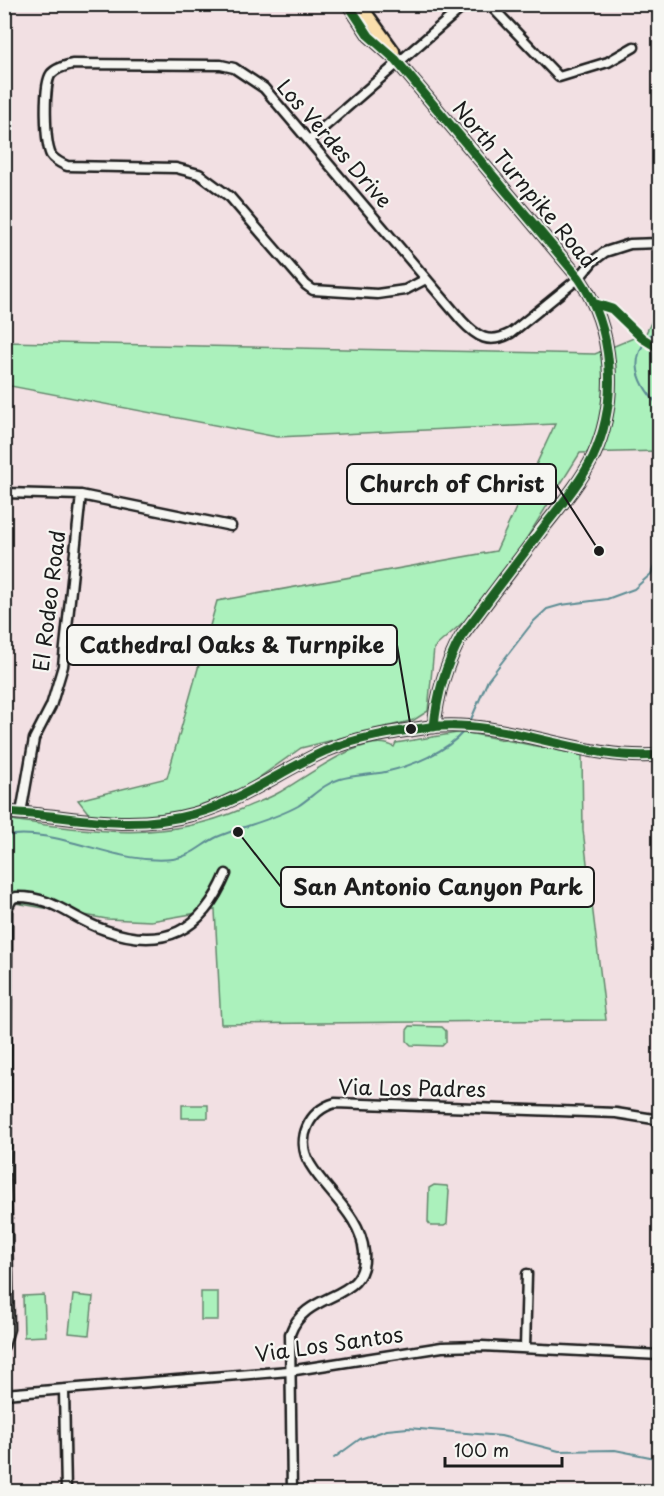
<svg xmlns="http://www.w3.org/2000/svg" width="664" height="1496" viewBox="0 0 664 1496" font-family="'Playpen Sans',sans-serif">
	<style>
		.green { fill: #abf1bc; stroke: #64866c; stroke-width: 1.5 }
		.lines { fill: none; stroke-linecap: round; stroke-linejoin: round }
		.stream { stroke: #5d8d94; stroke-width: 2 }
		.minor-casing { stroke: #1c1c1c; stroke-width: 13 }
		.major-casing { stroke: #1c1c1c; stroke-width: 15 }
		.minor { stroke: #f6f6f2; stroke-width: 8 }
		.major { stroke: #f9deab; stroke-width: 10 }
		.cycleway-casing { stroke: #f6f6f2; stroke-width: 13 }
		.cycleway { stroke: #1b5e20; stroke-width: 9 }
		.labels { text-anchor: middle; stroke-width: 4.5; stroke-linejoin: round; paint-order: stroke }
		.street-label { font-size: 21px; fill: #1c1c1c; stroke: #f6f6f2 }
		.leader { fill: none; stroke: #1c1c1c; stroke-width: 2 }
		.callout-dot { fill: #1c1c1c; stroke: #f6f6f2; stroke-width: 2 }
		.callout { fill: #f6f6f2; stroke: #1c1c1c; stroke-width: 2 }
		.callout-label { font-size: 22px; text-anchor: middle; font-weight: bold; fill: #1c1c1c }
	</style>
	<rect width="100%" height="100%" fill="#f2e0e3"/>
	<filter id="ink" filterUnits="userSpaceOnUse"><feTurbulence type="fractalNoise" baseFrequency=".0167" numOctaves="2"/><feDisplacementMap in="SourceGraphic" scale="12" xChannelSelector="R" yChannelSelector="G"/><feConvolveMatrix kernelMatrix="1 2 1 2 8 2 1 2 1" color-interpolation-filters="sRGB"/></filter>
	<g filter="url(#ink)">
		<path class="green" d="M659 306V451L580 453 488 600 434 648 428 711 414 720 301 748 219 806 96 823 78 800 167 778 217 601 496 551 555 424 277 437 5 385V342L595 354 646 333Z
			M463 732 582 755 583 830 606 1020 221 1024 215 910 151 921 107 919 10 902 5 897 4 819C89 831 161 844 242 809 255 803 268 799 280 792 304 779 367 729 394 747L396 743Z
			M410 1026 442 1027 446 1031V1042L442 1046 411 1045 407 1041V1030Z
			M182 1105H208V1118H182Z
			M434 1185 447 1186 449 1191 447 1224 444 1226H431L428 1222 429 1188Z
			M201 1292H218V1320H201Z
			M44 1295 46 1336 24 1337 23 1296Z
			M73 1295 93 1297 89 1335 69 1333Z"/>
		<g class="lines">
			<path class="stream" d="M660 326C627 353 633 379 660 407
				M469 724 488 680 533 622 547 609 561 605 607 599 634 589 651 574 660 552
				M4 836C59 826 115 866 173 859 191 857 202 844 217 837 243 826 273 820 298 806 312 797 323 784 340 779 354 775 370 775 385 772 412 766 446 752 464 731
				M334 1458 360 1439 387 1430 408 1428 501 1436 559 1451 615 1450 660 1459"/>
			<defs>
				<path id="minor" d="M489 4 559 77 608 62 634 47
					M309 140 466 4
					M426 279 405 290 377 294 313 290 306 285 230 197 199 174 176 168 67 166C61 163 55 161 51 155 45 143 43 85 51 74 56 68 65 66 72 64L221 65 234 68 264 88 462 321C477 337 489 345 511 333L579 278 593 261 605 252 630 244 660 243
					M4 493 81 495 231 526
					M21 813 34 739 51 706 63 666 81 495
					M4 1346 9 1329 6 1175 7 908 12 899 16 897C54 896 71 919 105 930 164 951 202 931 226 874
					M525 1348 527 1274
					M64 1390 66 1492
					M4 1394 289 1371 442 1347 482 1346 660 1355
					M292 1492 290 1334C306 1288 368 1304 364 1252 361 1216 327 1193 310 1164 295 1139 309 1110 335 1103L616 1113 660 1120"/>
				<path id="major" d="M348 4 369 36 395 59 579 278C614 329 619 401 593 457 580 483 561 505 543 528 516 564 488 600 461 637 445 666 437 694 434 727
					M360 4 394 51 395 59
					M4 812C72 815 125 833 194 814 242 801 280 771 325 751 358 737 394 732 430 727 506 718 582 762 660 755"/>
			</defs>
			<use href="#minor" class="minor-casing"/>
			<use href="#major" class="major-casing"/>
			<use href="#minor" class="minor"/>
			<use href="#major" class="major"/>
			<defs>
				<path id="cycleway" d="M348 4 369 36 395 59 579 278C614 329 619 401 593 457 580 483 561 505 543 528 516 564 488 600 461 637 445 666 437 694 434 727
					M593 303 612 309 642 338 660 349
					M4 812C72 815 125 833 194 814 242 801 280 771 325 751 358 737 394 732 430 727 506 718 582 762 660 755"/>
			</defs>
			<use href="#cycleway" class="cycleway-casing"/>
			<use href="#cycleway" class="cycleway"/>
		</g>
	</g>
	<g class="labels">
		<g class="street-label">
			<text transform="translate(334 144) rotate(49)" y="7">Los Verdes Drive</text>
			<text transform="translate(524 185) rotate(50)" y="7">North Turnpike Road</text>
			<text transform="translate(50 601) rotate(-83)" y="7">El Rodeo Road</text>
			<text transform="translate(412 1089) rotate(1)" y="7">Via Los Padres</text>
			<text transform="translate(329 1345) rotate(-8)" y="7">Via Los Santos</text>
		</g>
	</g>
	<path class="leader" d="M599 551L556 484M411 729L397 645M238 832L281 887"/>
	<g class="callout-dot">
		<circle cx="599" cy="551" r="6"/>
		<circle cx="411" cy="729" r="6"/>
		<circle cx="238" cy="832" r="6"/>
	</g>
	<g class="callout">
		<rect x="347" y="464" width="209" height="40" rx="6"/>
		<rect x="67" y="625" width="330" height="40" rx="6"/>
		<rect x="281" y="867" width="313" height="40" rx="6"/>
	</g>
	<g class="callout-label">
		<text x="452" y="492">Church of Christ</text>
		<text x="232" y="653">Cathedral Oaks &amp; Turnpike</text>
		<text x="438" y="895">San Antonio Canyon Park</text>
	</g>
	<rect width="664" height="1496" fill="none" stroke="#f6f6f2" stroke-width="24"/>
	<rect x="12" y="12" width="640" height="1472" fill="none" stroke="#1c1c1c" stroke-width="2" filter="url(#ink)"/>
	<path d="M445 1457v9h117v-9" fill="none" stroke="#1c1c1c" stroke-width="3"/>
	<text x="454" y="1457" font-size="18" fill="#1c1c1c" stroke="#f6f6f2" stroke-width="4.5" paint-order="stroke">100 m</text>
</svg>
